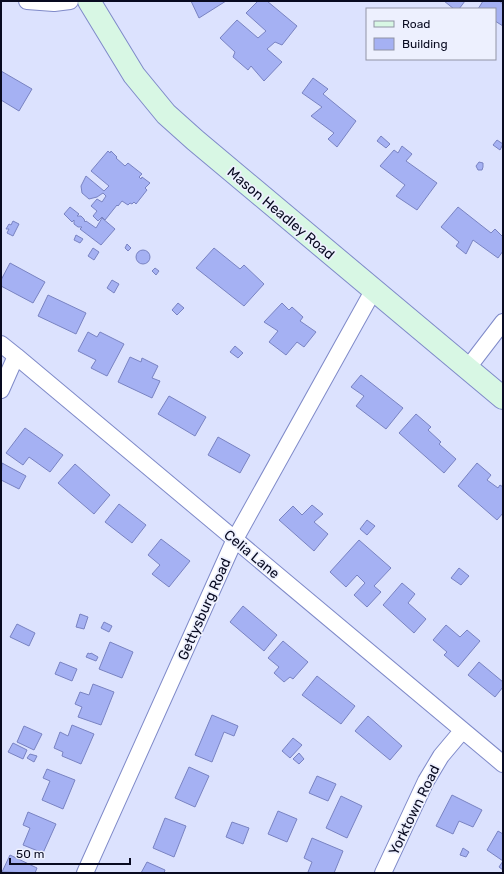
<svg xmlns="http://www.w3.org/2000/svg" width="504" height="874" viewBox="0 0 504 874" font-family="Rubik,sans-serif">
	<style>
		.building { fill: #a5b1f3; stroke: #7983c2 }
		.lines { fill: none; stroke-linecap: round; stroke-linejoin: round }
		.minor-casing { stroke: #7f8ac9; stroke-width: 18 }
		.secondary-casing { stroke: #7f8ac9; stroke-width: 24 }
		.minor { stroke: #fff; stroke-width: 16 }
		.secondary { stroke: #d8f7e4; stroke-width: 22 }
		.labels { text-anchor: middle; stroke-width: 3.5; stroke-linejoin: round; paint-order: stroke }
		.street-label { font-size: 14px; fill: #080a20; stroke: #edf0fe }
	</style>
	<rect width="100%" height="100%" fill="#dce2fe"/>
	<path class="building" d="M191 1H226L199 18Z
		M258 1H267L297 26 282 45 275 42 267 49 282 62 264 81 251 66 248 70 233 57 235 52 220 38 237 20 258 38 266 31 246 13Z
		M444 1H465L459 9H454Z
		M483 1H499L503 4V26L495 21V9H478Z
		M1 71 32 89 19 111 1 100Z
		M313 78 328 89 323 94 356 121 337 147 328 139 334 133 311 116 322 107 302 93Z
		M381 136 390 144 386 148 377 141Z
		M497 140 503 144 500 150 493 145Z
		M402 146 412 154 406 161 437 183 417 210 396 196 405 185 380 166 394 150 398 153Z
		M108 151 110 153 111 151 117 157 116 158 125 166 128 163 142 174 139 177 141 179 142 177 150 183 145 188 147 190 136 204 134 202 132 204 130 203 128 205 122 201 118 206 117 205 105 220 102 217 98 221 93 216 97 211 91 206 97 199 102 202 106 196 103 193 97 197 89 199 82 193 81 186 86 176 104 191 109 186 91 171Z
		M479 162 483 163V167L482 170H478L476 166Z
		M70 207 79 214 77 216H81L84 219 85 222 86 221 96 228 102 218 115 229 101 245 80 229 82 227H78L74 224V220L72 222 64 214Z
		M458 207 491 233 495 229 503 237V251L498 258 473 240 466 254 456 246 459 242 441 227Z
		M13 221 19 224 13 236 7 233 9 229H6L9 224 11 225Z
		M76 235 83 239 80 243 74 240Z
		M127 244 131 248 128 251 125 248Z
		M93 248 99 252 94 260 88 256Z
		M214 248 240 269 244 265 264 284 244 306 196 268Z
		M136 257a7 7 0 1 1 14 0a7 7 0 1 1-14 0Z
		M10 263 45 282 33 303 1 286V280Z
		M155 268 159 271 156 275 152 271Z
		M112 280 119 284 114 293 107 288Z
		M48 295 86 313 76 334 38 316Z
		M178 303 184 308 177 315 172 310Z
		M282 303 289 310 292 307 303 317 300 321 316 332 304 347 297 342 286 355 269 342 278 331 264 322Z
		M88 332 97 337 100 332 124 344 107 376 91 368 96 360 78 351Z
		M235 346 243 353 238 358 230 352Z
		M130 357 141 362 142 358 158 366 152 378 160 381 152 398 118 382Z
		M361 375 403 408 386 429 356 406 364 396 351 387Z
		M169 396 206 417 195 436 158 414Z
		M416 414 431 427 428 430 441 442 439 444 456 459 444 473 399 433Z
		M25 428 63 455 50 472 29 457 23 465 6 453Z
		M218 437 250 455 240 473 208 455Z
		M2 463 26 476 19 489 1 480Z
		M477 463 491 475 487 480 498 488 500 485 503 487V513L497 520 458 486Z
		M75 464 110 495 94 514 58 483Z
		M119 504 146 525 132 543 105 522Z
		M312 505 323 514 314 522 328 534 314 551 279 520 293 506 302 515Z
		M367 520 375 526 367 535 360 529Z
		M161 539 190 561 169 587 152 574 160 565 148 555Z
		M359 540 391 568 374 586 381 592 367 607 354 595 365 583 357 575 346 587 330 572Z
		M459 568 469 576 461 585 451 578Z
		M402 583 415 594 408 603 426 619 414 633 383 605Z
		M243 606 277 635 264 651 230 622Z
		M80 614 88 617 84 629 76 627Z
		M104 622 112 626 109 632 101 628Z
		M17 624 35 633 29 646 10 637Z
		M446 625 460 637 467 630 480 641 458 667 444 655 447 652 433 640Z
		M283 641 308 662 293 679 290 677 284 682 274 673 279 667 268 658Z
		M110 642 133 652 122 678 99 669Z
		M88 653 90 654 91 653 98 657 96 661 86 657Z
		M60 662 77 669 72 681 55 674Z
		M479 662 503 682V687L495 697 468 675Z
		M317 676 355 706 341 724 302 695Z
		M93 684 114 692 101 725 78 717 82 707 75 704 80 692 89 695Z
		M212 715 238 726 234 736 224 732 212 762 195 755Z
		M368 716 402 746 390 760 355 731Z
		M72 725 94 734 81 764 62 756 63 752 54 748 60 732 68 736Z
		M24 726 42 734 34 750 17 742Z
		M293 738 302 745 290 758 282 751Z
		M13 743 27 750 23 759 8 752Z
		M299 753 304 759 299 764 293 759Z
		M30 754 37 756 34 762 27 758Z
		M189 767 209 776 195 807 175 798Z
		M47 769 75 780 63 809 42 800 50 781 43 778Z
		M317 776 336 784 328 801 309 793Z
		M452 795 482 810 473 827 459 821 453 834 436 826Z
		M341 796 362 806 347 838 326 828Z
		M278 811 297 819 287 842 268 834Z
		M28 812 56 824 43 853 23 845 30 828 23 825Z
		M165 818 186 826 174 857 153 848Z
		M232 822 249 828 243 844 226 837Z
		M498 831 503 834V870L499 867 503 861 487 850Z
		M312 838 343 851 334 873H311L308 872 312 862 304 858Z
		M463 848 469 852 466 857 460 855Z
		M10 855 37 868 35 873 2 872Z
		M147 862 165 870 164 873H141Z"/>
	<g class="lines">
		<defs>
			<path id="minor" d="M27 1 54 3 70 1
				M1 344 16 356 503 764
				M467 369 503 322
				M1 390 16 356
				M85 873 235 539 373 291
				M383 873 426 781 441 756 462 731"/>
			<path id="secondary" d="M89 1 134 75 166 114 195 140 503 398"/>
		</defs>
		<use href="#minor" class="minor-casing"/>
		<use href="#secondary" class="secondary-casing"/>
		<use href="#minor" class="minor"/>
		<use href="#secondary" class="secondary"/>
	</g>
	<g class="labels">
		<g class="street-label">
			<text transform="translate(281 213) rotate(40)" y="5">Mason Headley Road</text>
			<text transform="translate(252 554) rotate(40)" y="5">Celia Lane</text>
			<text transform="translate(204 609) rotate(-66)" y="5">Gettysburg Road</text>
			<text transform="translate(414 810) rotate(-64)" y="5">Yorktown Road</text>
		</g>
	</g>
	<rect width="504" height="874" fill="none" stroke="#080a20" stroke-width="4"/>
	<rect x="366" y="8" width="130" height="52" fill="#edf0fe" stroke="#9194a5"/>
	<rect x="374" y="21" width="20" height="6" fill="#d8f7e4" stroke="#9194a5"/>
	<text x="402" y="28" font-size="12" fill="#080a20">Road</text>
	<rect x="374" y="38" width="20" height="12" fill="#a5b1f3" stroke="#9194a5"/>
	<text x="402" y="48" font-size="12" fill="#080a20">Building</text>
	<path d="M10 858v6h120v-6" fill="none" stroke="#080a20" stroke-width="2"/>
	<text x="16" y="858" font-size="12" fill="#080a20" stroke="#edf0fe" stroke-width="3" paint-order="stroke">50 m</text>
</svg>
